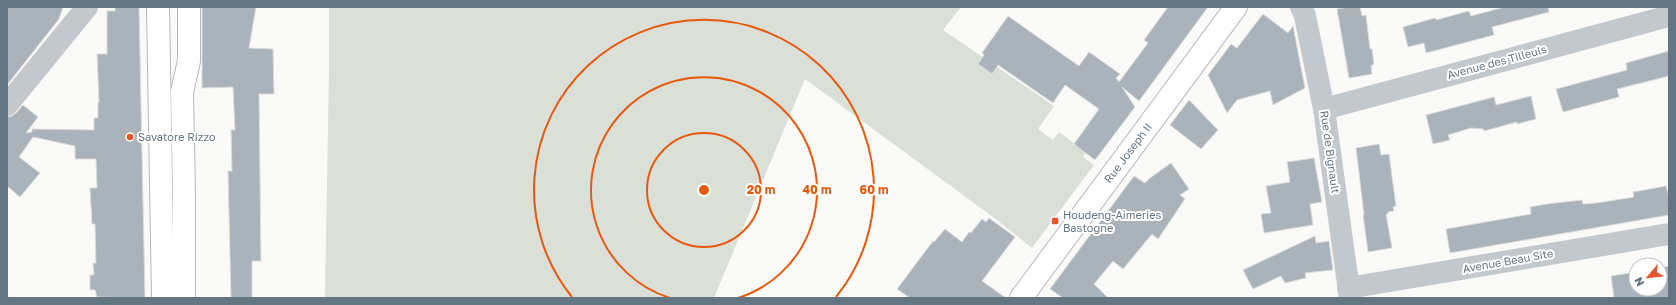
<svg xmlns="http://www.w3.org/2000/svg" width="1676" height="305" viewBox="0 0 1676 305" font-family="'Golos Text',sans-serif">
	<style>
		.green { fill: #dadfd7 }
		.building { fill: #aab3b9; stroke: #dcdcda }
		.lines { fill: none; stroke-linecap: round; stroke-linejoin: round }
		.major-casing { stroke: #b5babe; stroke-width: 24 }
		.minor { stroke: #c3c8cc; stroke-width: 22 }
		.major { stroke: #fff; stroke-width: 22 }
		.ring { fill: none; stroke: #e8590c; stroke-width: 2 }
		.poi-dot { fill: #e4572e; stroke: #fff; stroke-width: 1.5 }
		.labels { text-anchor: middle; stroke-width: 4; stroke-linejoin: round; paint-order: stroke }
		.street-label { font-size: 11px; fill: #657683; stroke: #fff }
		.poi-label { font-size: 11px; fill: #657683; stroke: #fff; text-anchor: start }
		.centre { fill: #e8590c; stroke: #fff; stroke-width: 2 }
		.ring-label { font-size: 12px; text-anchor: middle; font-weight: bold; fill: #e8590c; stroke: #fff; stroke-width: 4; stroke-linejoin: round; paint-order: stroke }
	</style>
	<rect width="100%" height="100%" fill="#fafaf8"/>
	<path class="green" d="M329 7H961L943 30 1054 106 1038 129 1053 140 1059 132 1086 152 1083 157 1094 165 1032 248 993 217 805 79 714 298H325L329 71Z"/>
	<path class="building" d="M8 7H63L59 19 7 85V15Z
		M115 7H139L145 298 97 297 95 290H90V275H94L93 263H96L95 224H92L90 188H97L96 159H75V146L33 137 19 157 40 173 20 197 7 186V117L12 116 16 113 23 105 38 117 26 133 32 132V129L94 130V118H98V102H99L97 54H107V11H115Z
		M202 7H256L249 48 273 49 274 94H259L261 261H252V298H231L228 171H232L231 130H235L233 87 202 88Z
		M1168 7H1208L1139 101 1122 87 1135 107 1095 160 1074 144 1099 109 1065 85 1053 103 998 65 992 74 978 64 984 55 982 53 1008 16 1079 66 1089 52 1120 74 1116 78 1119 82 1148 43 1144 40Z
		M1348 7H1360L1362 16 1366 15 1370 49H1372L1374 64 1371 66 1372 74 1349 78 1337 9Z
		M1505 7H1548L1549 12 1492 27 1494 35 1426 53 1424 43 1408 47 1403 27 1435 18 1436 20 1469 11 1471 16Z
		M1263 14 1288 33 1293 26 1305 88 1273 105 1270 91 1237 100 1227 113 1208 75 1231 44 1237 48Z
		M1669 51V76L1617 89 1619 97 1563 112 1556 89 1627 70 1626 63Z
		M1531 96 1536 119 1517 124V122L1484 131 1483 129 1471 128 1448 135 1450 140 1433 144 1426 115 1494 97 1496 105Z
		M1189 100 1218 130 1201 149 1170 125Z
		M1379 144 1381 155 1389 154 1396 206 1393 207 1394 211 1388 212V214H1386L1392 248 1368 252 1363 215H1364L1356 148Z
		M1314 158 1322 202 1310 204 1313 225 1264 233 1261 214 1271 213 1266 186 1290 182 1287 162Z
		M1171 163 1189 189 1180 195 1185 199 1158 239 1152 234 1123 269 1113 261 1094 284 1108 298H1063L1050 289 1134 176 1145 183 1150 178Z
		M1666 186 1669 196V215L1450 253 1446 229 1531 214 1530 207 1547 204 1582 200 1583 204 1597 203 1634 197 1633 192Z
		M989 218 1015 237 982 281 1006 298H910L897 289 933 241 934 242 945 229 962 242 969 232 971 233 982 219 986 222Z
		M1315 236 1316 243 1329 241 1333 270 1305 273 1306 278 1285 283 1281 276 1253 289 1243 270Z
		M1669 266V298H1614L1611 276 1636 272V289H1660V268Z"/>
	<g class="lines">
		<defs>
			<path id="major" d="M158 7 163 298
				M184 298V194L182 92 189 61V7
				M1021 298 1236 7"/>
		</defs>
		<use href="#major" class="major-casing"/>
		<path class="minor" d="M1301 7 1305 16 1324 109 1350 298
			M7 105 87 7
			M1324 109 1669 16
			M1348 288 1669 234"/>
		<use href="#major" class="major"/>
	</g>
	<g class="ring">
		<circle cx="704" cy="190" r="57"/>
		<path d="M670 298A113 113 0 1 1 738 298"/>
		<path d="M572 297A170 170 0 1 1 836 297"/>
	</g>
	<g class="poi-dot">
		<circle cx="130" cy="137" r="4"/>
		<rect x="1051" y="217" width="8" height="8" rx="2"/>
	</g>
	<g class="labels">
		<g class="street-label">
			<text transform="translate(1497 62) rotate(-15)" y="4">Avenue des Tilleuls</text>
			<text transform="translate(1330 152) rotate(82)" y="4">Rue de Bignault</text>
			<text transform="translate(1128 153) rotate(-53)" y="4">Rue Joseph II</text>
			<text transform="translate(1508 261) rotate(-10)" y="4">Avenue Beau Site</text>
		</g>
		<g class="poi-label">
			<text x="138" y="141">Savatore Rizzo</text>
			<text x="1063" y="219">Houdeng-Aimeries<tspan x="1063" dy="13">Bastogne</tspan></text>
		</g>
	</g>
	<circle cx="704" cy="190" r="6" class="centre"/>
	<g class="ring-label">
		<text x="761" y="194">20 m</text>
		<text x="817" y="194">40 m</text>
		<text x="874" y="194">60 m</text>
	</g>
	<rect width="1676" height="305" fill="none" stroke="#657683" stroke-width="16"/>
	<g transform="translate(1648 277) rotate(242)"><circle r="19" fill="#ffffff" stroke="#c1c8cd"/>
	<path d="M0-3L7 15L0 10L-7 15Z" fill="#e4572e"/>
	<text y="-6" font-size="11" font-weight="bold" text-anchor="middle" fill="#657683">N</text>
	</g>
</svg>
